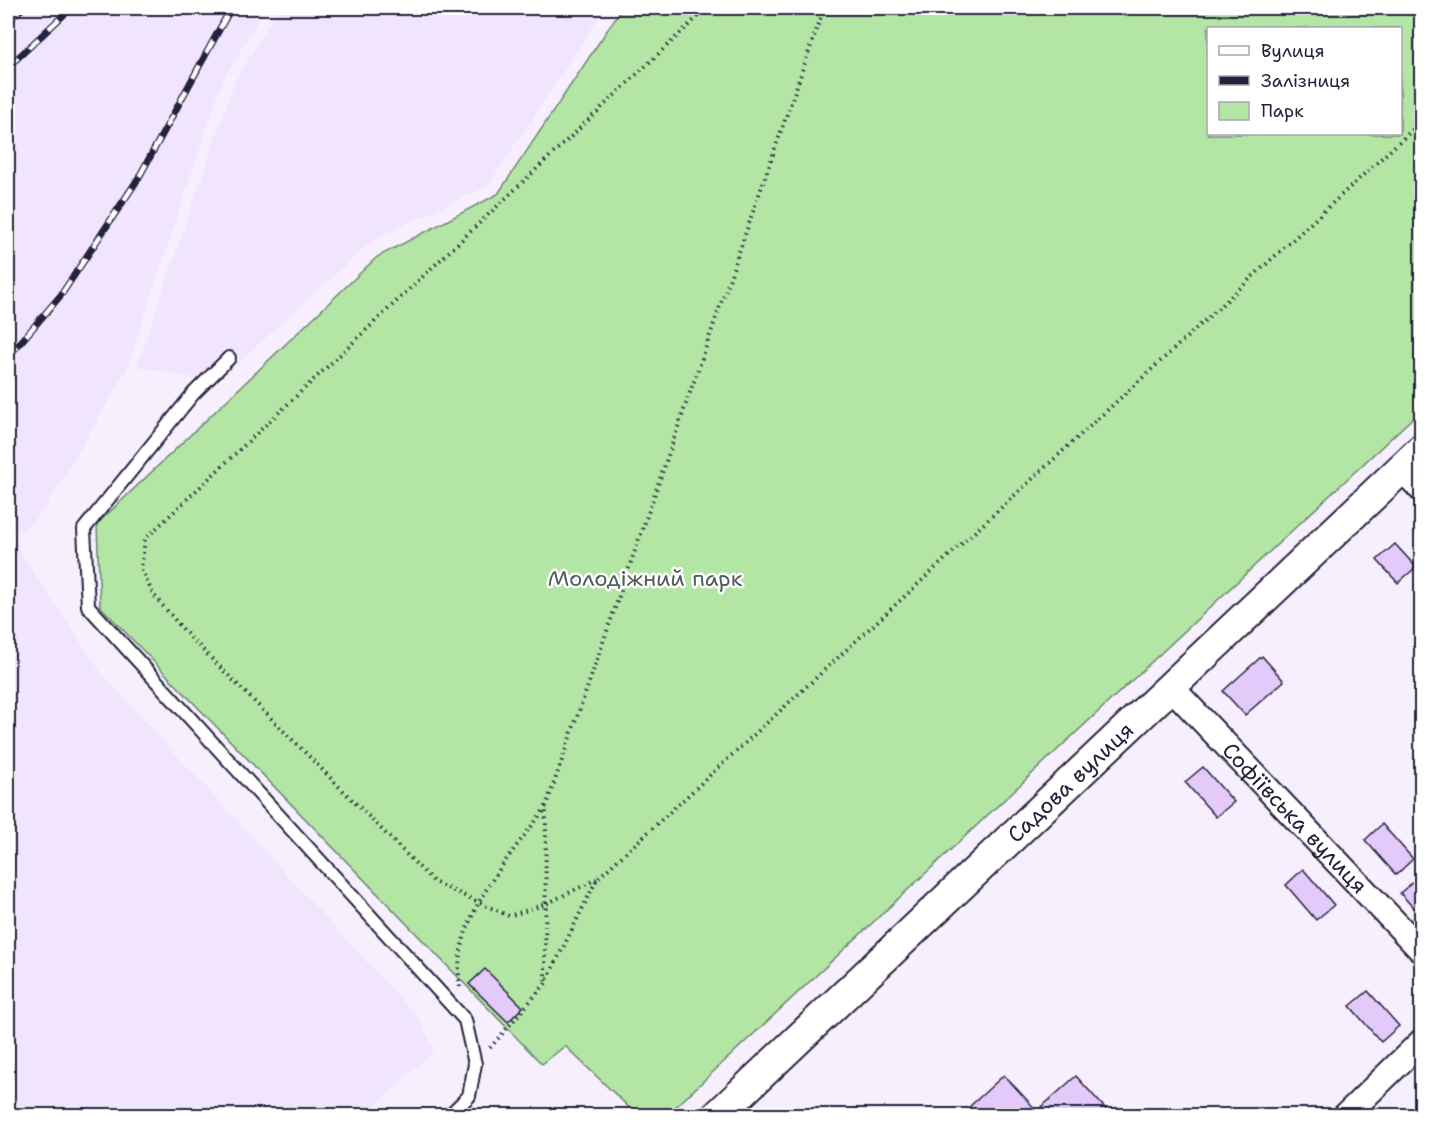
<svg xmlns="http://www.w3.org/2000/svg" width="1429" height="1123" viewBox="0 0 1429 1123" font-family="'Shantell Sans',sans-serif">
	<style>
		.built { fill: #f1e4fd }
		.green { fill: #b3e5a5; stroke: #6a8470; stroke-width: 1.5; fill-rule: evenodd }
		.building { fill: #e3cafa; stroke: #22223b; stroke-width: 1.5 }
		.lines { fill: none; stroke-linecap: round; stroke-linejoin: round }
		.service-casing { stroke: #22223b; stroke-width: 16 }
		.minor-casing { stroke: #22223b; stroke-width: 28 }
		.tertiary-casing { stroke: #22223b; stroke-width: 34 }
		.path { stroke: #22223b; stroke-width: 4; stroke-dasharray: 1.5 4.5; stroke-linecap: butt }
		.service { stroke: #fff; stroke-width: 12 }
		.minor { stroke: #fff; stroke-width: 24 }
		.tertiary { stroke: #fff; stroke-width: 30 }
		.rail-casing { stroke: #22223b; stroke-width: 7 }
		.rail { stroke: #fff; stroke-width: 4.5; stroke-dasharray: 14; stroke-linecap: butt }
		.labels { text-anchor: middle; stroke-width: 5; stroke-linejoin: round; paint-order: stroke }
		.park-label { font-size: 22px; fill: #4e5c5b; stroke: #fff }
		.street-label { font-size: 22px; fill: #22223b; stroke: #fff }
	</style>
	<rect width="100%" height="100%" fill="#f7effe"/>
	<filter id="ink" filterUnits="userSpaceOnUse"><feTurbulence type="fractalNoise" baseFrequency=".0167" numOctaves="2"/><feDisplacementMap in="SourceGraphic" scale="12" xChannelSelector="R" yChannelSelector="G"/><feConvolveMatrix kernelMatrix="1 2 1 2 8 2 1 2 1" color-interpolation-filters="sRGB"/></filter>
	<g filter="url(#ink)">
		<path class="built" d="M8 8H265L222 82 126 371 44 510 22 531H8Z
			M279 8H605L488 186 375 238 216 383 137 366 234 83Z
			M8 534 102 674 419 1019 434 1050 365 1115H8Z"/>
		<path class="green" d="M622 8H1421V410L667 1115H637L565 1046 542 1064 100 606 97 524 377 257 498 194ZM1208 28H1400V134H1208Z"/>
		<path class="building" d="M1395 544 1416 567 1398 583 1377 560Z
			M1262 656 1284 681 1245 715 1223 691Z
			M1203 767 1234 802 1216 817 1185 782Z
			M1382 824 1413 859 1396 875 1365 840Z
			M1303 869 1334 905 1316 920 1286 885Z
			M1422 874V917L1400 893Z
			M485 969 523 1007 508 1022 469 984Z
			M1368 991 1399 1026 1381 1042 1350 1006Z
			M1004 1075 1037 1111 1076 1076 1112 1116H977L969 1107Z"/>
		<g class="lines">
			<defs>
				<path id="service" d="M229 358 193 394 84 529 88 606 465 1020 475 1064 469 1096 449 1116"/>
				<g id="minor">
					<path d="M1401 468 1422 490"/>
					<path id="s1" d="M1169 685 1422 951"/>
					<path d="M1345 1116 1422 1041"/>
				</g>
				<g id="tertiary">
					<path id="s2" d="M717 1116 1422 449"/>
				</g>
			</defs>
			<use href="#service" class="service-casing"/>
			<use href="#minor" class="minor-casing"/>
			<use href="#tertiary" class="tertiary-casing"/>
			<path class="path" d="M1411 8 1422 18
				M597 879 546 904 509 916 434 882 186 633 153 594 141 569 145 539 707 8
				M545 981 546 806 824 8
				M460 987C450 920 509 858 546 807
				M490 1048 545 984 597 879 1422 121"/>
			<use href="#service" class="service"/>
			<use href="#minor" class="minor"/>
			<use href="#tertiary" class="tertiary"/>
			<defs>
				<path id="rail" d="M8 20 23 8
					M8 67 71 8
					M8 357 61 295 138 179 231 8"/>
			</defs>
			<use href="#rail" class="rail-casing"/>
			<use href="#rail" class="rail"/>
		</g>
	</g>
	<g class="labels">
		<g class="park-label">
			<text x="645" y="586">Молодіжний парк</text>
		</g>
		<g class="street-label">
			<text dy="8" stroke="none"><textPath href="#s2" startOffset="486">Садова вулиця</textPath></text>
			<text dy="8" stroke="none"><textPath href="#s1" startOffset="183">Софіївська вулиця</textPath></text>
		</g>
	</g>
	<rect width="1429" height="1123" fill="none" stroke="#fff" stroke-width="30"/>
	<rect x="15" y="15" width="1399" height="1093" fill="none" stroke="#22223b" stroke-width="2" filter="url(#ink)"/>
	<rect x="1207" y="27" width="195" height="108" fill="#ffffff" stroke="#a7a7b1" stroke-width="1.5"/>
	<rect x="1219" y="46" width="30" height="9" fill="#ffffff" stroke="#a7a7b1" stroke-width="1.5"/>
	<text x="1261" y="57" font-size="18" fill="#22223b">Вулиця</text>
	<rect x="1219" y="76" width="30" height="9" fill="#22223b" stroke="#a7a7b1" stroke-width="1.5"/>
	<text x="1261" y="87" font-size="18" fill="#22223b">Залізниця</text>
	<rect x="1219" y="102" width="30" height="18" fill="#b3e5a5" stroke="#a7a7b1" stroke-width="1.5"/>
	<text x="1261" y="117" font-size="18" fill="#22223b">Парк</text>
</svg>
